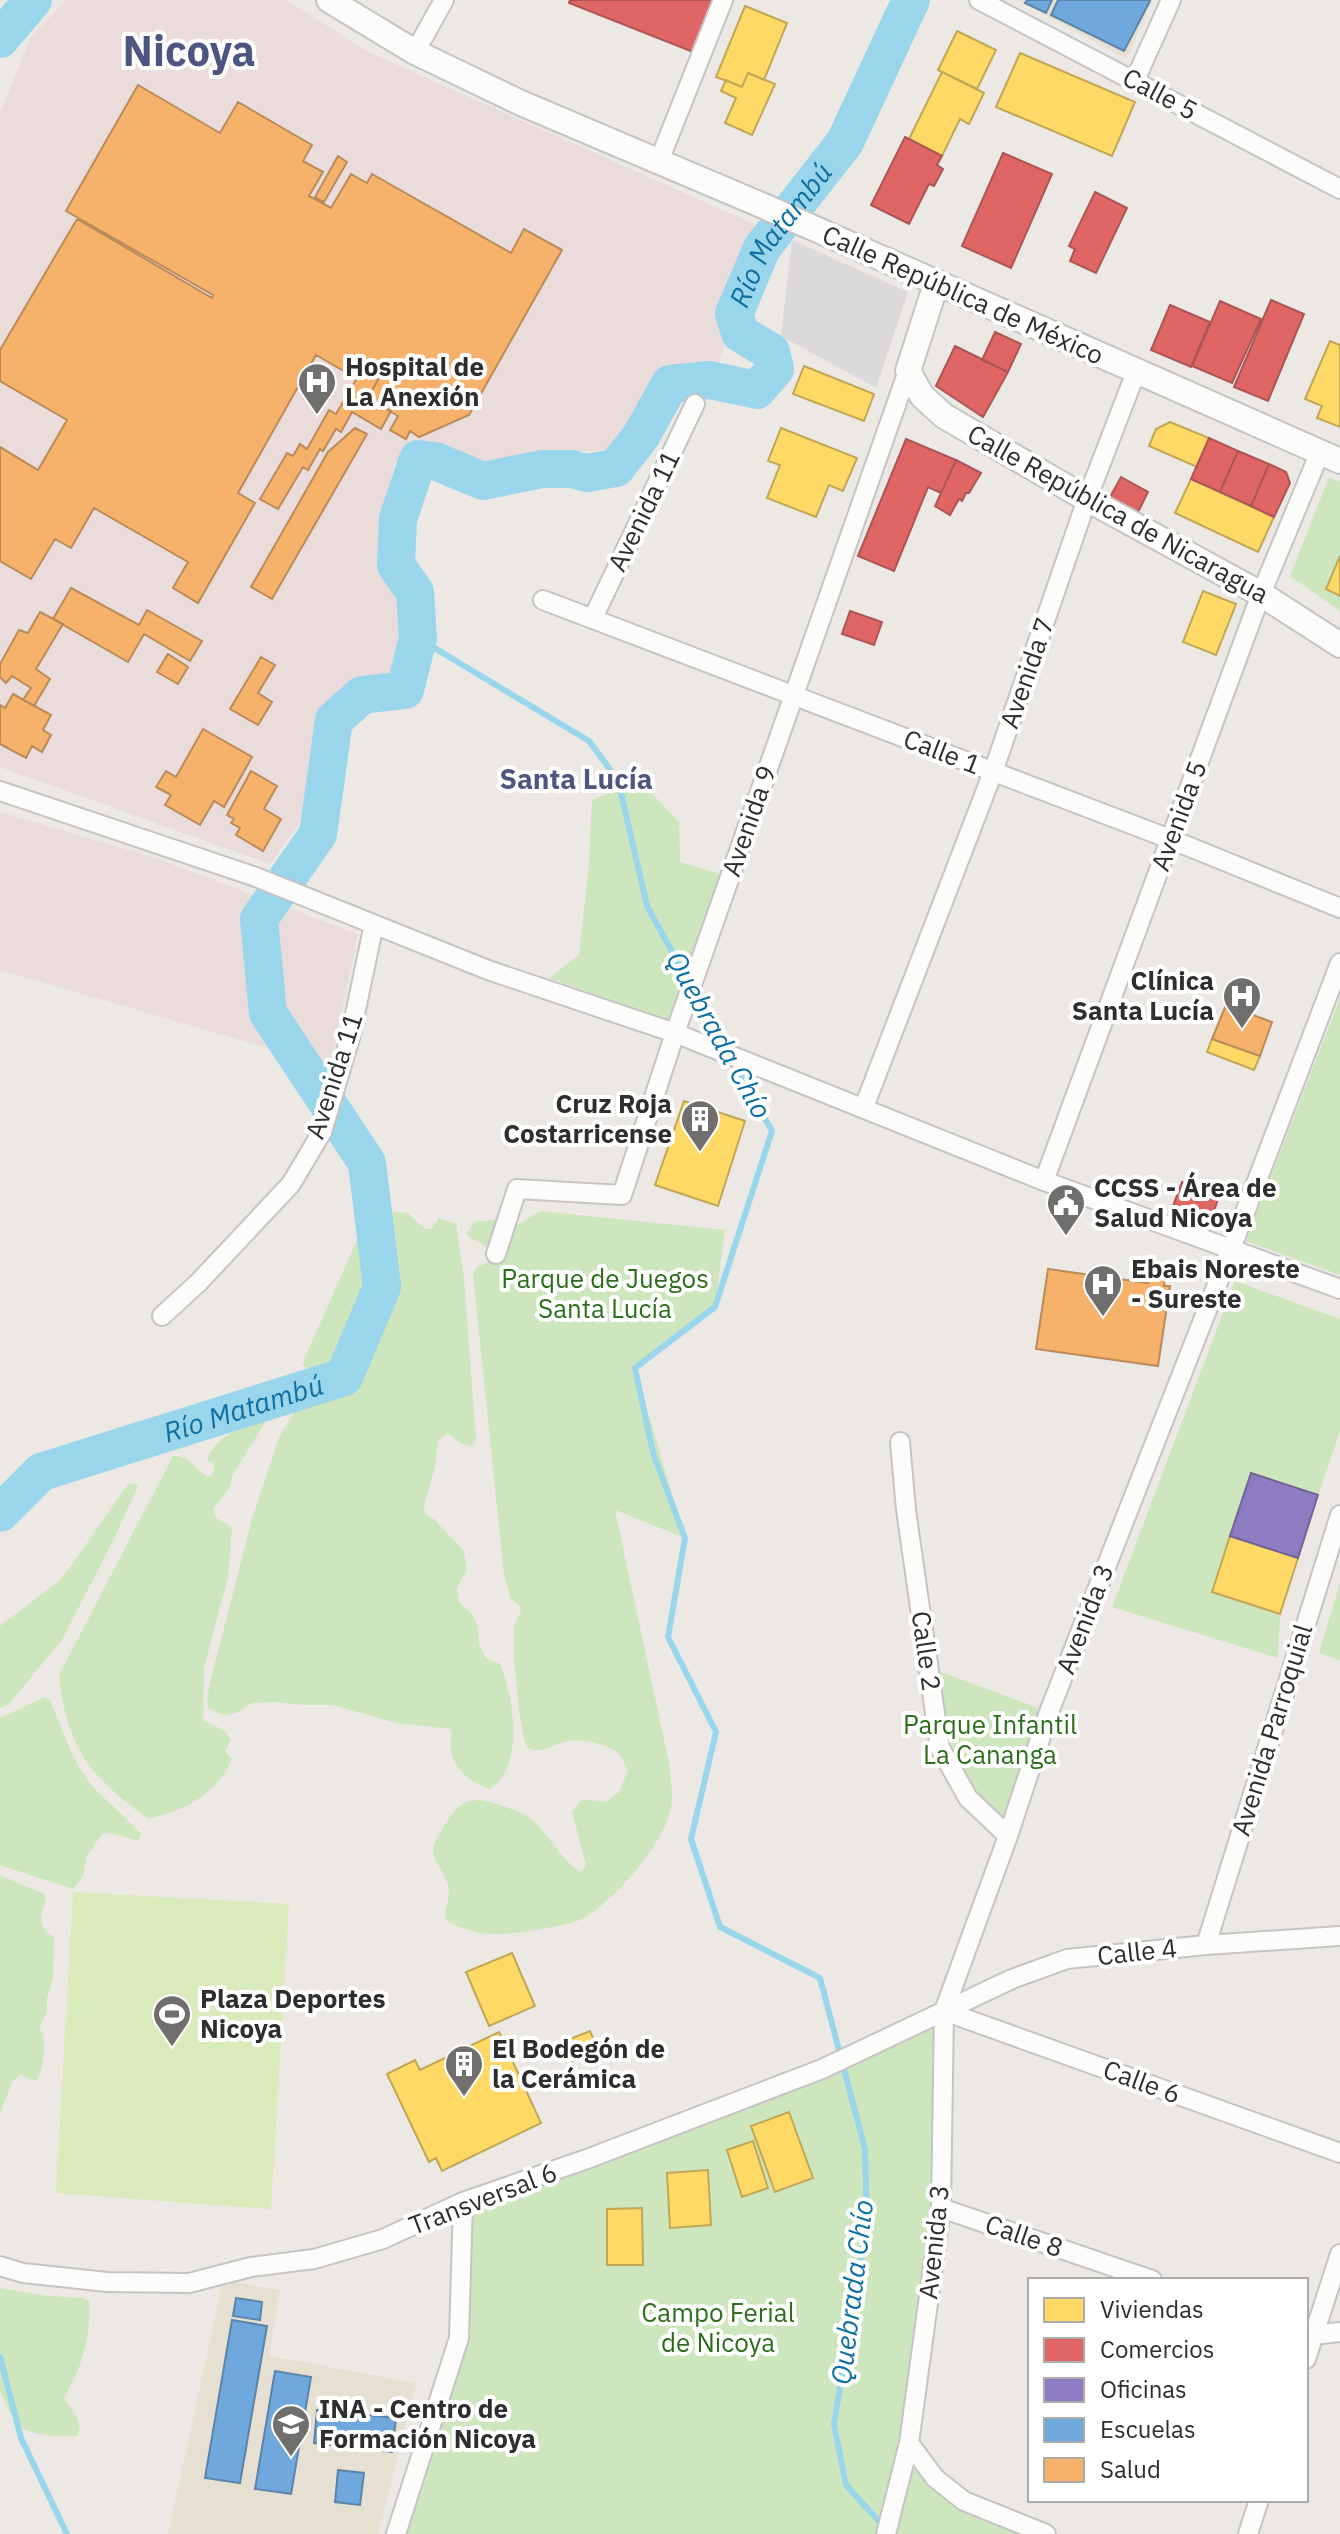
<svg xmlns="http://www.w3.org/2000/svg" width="1340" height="2534" viewBox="0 0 1340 2534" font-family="'IBM Plex Sans',sans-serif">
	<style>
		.industrial { fill: #dcd9db }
		.education { fill: #e6e0d3 }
		.medical { fill: #e9dcdb }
		.green { fill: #cee6be }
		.pitch { fill: #d9eabb }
		.homes { fill: #ffd966; stroke: #c0a655; stroke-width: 2 }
		.shops { fill: #e06666; stroke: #ab5555; stroke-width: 2 }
		.offices { fill: #8e7cc3; stroke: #716596; stroke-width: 2 }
		.schools { fill: #6fa8dc; stroke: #5c83a8; stroke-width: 2 }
		.health { fill: #f6b26b; stroke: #ba8a59; stroke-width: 2 }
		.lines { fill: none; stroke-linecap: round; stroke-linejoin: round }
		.stream { stroke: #99d6ec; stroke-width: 6 }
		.river { stroke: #99d6ec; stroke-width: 38 }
		.street-casing { stroke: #c5c4c5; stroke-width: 22 }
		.secondary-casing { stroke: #c5c4c5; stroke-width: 28 }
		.street { stroke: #fcfcfb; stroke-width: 18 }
		.secondary { stroke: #fcfcfb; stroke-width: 24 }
		.labels { text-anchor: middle; stroke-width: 8; stroke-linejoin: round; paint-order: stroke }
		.street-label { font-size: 26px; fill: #2e2e2e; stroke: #fff }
		.poi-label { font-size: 26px; font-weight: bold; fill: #2e2e2e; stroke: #fff; text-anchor: start }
		.park-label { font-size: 26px; fill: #2c6e1b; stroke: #fff }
		.water-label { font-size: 28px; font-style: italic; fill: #0d6fa3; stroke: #fff }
		.neighbourhood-label { font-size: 28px; font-weight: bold; fill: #4d5680; stroke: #fff }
		.town-label { font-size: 42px; font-weight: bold; fill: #4d5680; stroke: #fff }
	</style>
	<rect width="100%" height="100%" fill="#ece8e4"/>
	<path class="industrial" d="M792 240 908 292 876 388 781 336Z"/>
	<path class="education" d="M1017 0H1152L1127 59Z
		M223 2280 280 2290 269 2356 416 2383 378 2534H168Z"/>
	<path class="medical" d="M66 0H287L366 51 758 226 723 308 726 341 717 365 678 366 651 386 612 450 565 452 483 463 419 445 394 464 382 529 385 573 403 598 394 672 360 681 319 718 299 824 270 864 0 767V113L31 37Z
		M0 812 155 858 358 934 330 1066 0 970Z"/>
	<path class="green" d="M1329 477 1340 482V556L1326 589 1340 596V611L1290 576Z
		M639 780 679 822 680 862 730 877 678 1024 549 978 579 955 589 864 592 800Z
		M1340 998V1275L1246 1241Z
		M382 1210 408 1213 425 1229H431L439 1218 456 1224 464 1279 476 1440 472 1446 462 1444 447 1433 438 1441 435 1468 424 1505 425 1514 434 1519 464 1551 467 1570 457 1588 459 1602 472 1614 478 1627 479 1645 486 1658 500 1664C514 1696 525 1767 490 1789 472 1784 452 1768 451 1749 450 1743 452 1736 451 1729L397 1723 332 1705H303L275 1702 252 1703 238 1712 228 1715 220 1714 208 1708 207 1698 211 1678 254 1512 279 1437 304 1396 312 1372 302 1364 365 1222 371 1212Z
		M540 1211 725 1230 715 1307 635 1368 685 1538 615 1510 669 1763C671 1782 675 1800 668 1818 657 1851 612 1903 582 1919 571 1924 558 1926 546 1928 510 1935 479 1940 446 1920 443 1908 452 1898 448 1885 445 1873 434 1863 433 1851 433 1843 439 1834 443 1828 460 1799 471 1795 503 1806 512 1809 523 1813 531 1819 550 1834 560 1860 581 1872L586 1865 572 1812 582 1799 606 1802 619 1792 628 1770C625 1765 622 1756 618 1753 609 1744 581 1739 569 1741 554 1743 541 1756 526 1747L520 1718 514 1659V1626L521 1611 520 1606 511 1599 504 1575 473 1274 477 1267 495 1259 493 1251 468 1236 467 1233 474 1222 493 1220 519 1224Z
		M1235 1281 1340 1319V1432L1318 1495 1251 1473 1212 1592 1280 1614 1278 1658 1112 1607Z
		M261 1418 266 1421 232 1476C233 1488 220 1499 213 1509L216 1518 232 1527 228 1577 204 1668 203 1720 223 1730 231 1739 225 1752 232 1759C219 1792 183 1813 148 1818 128 1806 92 1774 81 1753 68 1731 61 1700 59 1675L173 1456C192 1455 195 1472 210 1477L214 1470V1464L207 1460C212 1440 243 1425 261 1418Z
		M133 1483 138 1486 114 1539 62 1640 9 1704 0 1708V1626L59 1581 73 1563 128 1484Z
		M1340 1583V1660L1319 1653Z
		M928 1667 1049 1712 1008 1836 940 1748Z
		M45 1697 50 1700C63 1730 73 1765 96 1790 111 1805 127 1818 141 1834L138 1840C124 1839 116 1831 102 1834L87 1856 83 1877 73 1889 0 1865V1718Z
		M0 1875 44 1894 46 1902C38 1916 38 1927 54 1937L53 1978 47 1998V2013L41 2023 40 2031 43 2033C45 2048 44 2066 37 2080H30L21 2074 12 2082 0 2114Z
		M944 2011 941 2208 909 2443 935 2478 1046 2534H397L459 2338 463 2202Z
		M0 2288 48 2296 84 2298 89 2301C91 2338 82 2367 64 2398 71 2410 85 2421 77 2436 63 2437 30 2436 20 2426 11 2417 5 2402 0 2391Z"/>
	<path class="pitch" d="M73 1892 289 1904 271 2209 56 2193Z"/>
	<path class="homes" d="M745 6 787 23 764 80 748 73 742 87 716 77Z
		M957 31 996 50 977 89 938 70Z
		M1020 53 1135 102 1112 156 996 107Z
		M942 72 984 93 969 124 960 119 942 156 909 139Z
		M748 73 775 84 752 135 725 123 736 98 721 91 726 80 742 87Z
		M1330 341 1340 345V427L1317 418 1322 406 1305 399Z
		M804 366 874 394 864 421 793 394Z
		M1170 422 1209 438 1197 467 1149 446 1156 429Z
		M781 428 857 458 843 491 829 485 816 517 767 498 780 465 768 461Z
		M1191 479 1274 517 1258 552 1175 513Z
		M1340 556V596L1326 589Z
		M1203 591 1236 604 1216 655 1183 642Z
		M1212 1039 1260 1056 1254 1070 1207 1052Z
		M684 1101 745 1121 718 1206 655 1185Z
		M1230 1536 1298 1558 1280 1614 1212 1592Z
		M512 1953 535 2006 489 2026 466 1972Z
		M590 2031 598 2050 573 2061 565 2041Z
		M499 2032 541 2123 442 2171 436 2158 429 2162 387 2074 415 2060 420 2070Z
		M789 2112 813 2178 775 2192 751 2126Z
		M753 2141 768 2188 742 2197 727 2150Z
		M708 2170 711 2225 670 2228 667 2173Z
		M642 2208 643 2265H607V2209Z"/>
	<path class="shops" d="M570 0H713L693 52 569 3Z
		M905 137 942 156 937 165 943 169 934 186 929 184 909 224 871 205Z
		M1003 153 1052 174 1011 268 962 246Z
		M1095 192 1127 208 1096 273 1070 261 1075 249 1069 246Z
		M1271 300 1304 314 1268 401 1234 387Z
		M1220 301 1261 319 1232 383 1192 366Z
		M1170 305 1210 322 1191 367 1151 350Z
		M995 332 1021 344 1008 372 982 360Z
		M955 346 1008 372 983 417 936 386Z
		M1209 438 1238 451 1220 492 1191 479Z
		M906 439 956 460 941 493 928 487 894 571 858 556Z
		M1238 451 1269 464 1251 506 1220 492Z
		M956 460 981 473 969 493H966L962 501 959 499 950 515 935 506Z
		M1269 464 1286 472 1290 483 1274 517 1251 506Z
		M1121 477 1148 492 1137 514 1109 499Z
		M850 611 882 622 874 645 842 634Z
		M1182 1182 1219 1197 1210 1221 1197 1225 1170 1214Z"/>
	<path class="offices" d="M1251 1473 1318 1495 1298 1558 1230 1536Z"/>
	<path class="schools" d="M1027 0H1052L1046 13 1025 3Z
		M1058 0H1149L1150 1 1124 51 1051 15Z
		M236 2298 262 2302 260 2320 233 2316Z
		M232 2320 267 2326 240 2483 205 2478Z
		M275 2371 311 2377 291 2494 255 2489Z
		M317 2410 396 2418 392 2452 314 2443Z
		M338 2470 364 2473 360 2505 335 2502Z"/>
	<path class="health" d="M138 85 220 133 238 102 312 145 303 161 323 172 309 196 331 208 351 174 367 183 372 174 511 253 524 229 562 250 469 415 419 437 410 431 406 439 390 430 398 416 368 398 380 376 355 360 347 373 316 355 238 493 255 503 198 603 173 588 188 562 94 508 71 548 55 539 31 579 0 561V447L38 470 67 420 0 381V350L77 219 212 298 213 295 66 211Z
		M338 156 347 162 324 202 315 197Z
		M364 366 380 376 368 398 391 411 381 429 352 412 341 432 336 429 323 451 320 449 308 470 303 467 278 509 260 499 287 453 293 456 300 444 307 449 329 410 336 414Z
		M355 428 367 434 272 599 251 587 328 452Z
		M71 588 139 625 147 610 202 641 190 661 144 634 128 662 53 619Z
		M40 612 63 624 36 669 50 679 34 706 23 700 31 688 12 676 6 683 0 677V664L19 630 28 633Z
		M168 654 188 667 178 684 157 672Z
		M261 657 275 665 258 693 272 702 258 725 230 709Z
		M13 694 51 715 43 730 51 735 42 752 32 746 26 758 0 744V705L5 708Z
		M203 729 252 757 224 807 214 801 200 825 165 805 171 795 156 787 166 771 176 777Z
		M251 771 277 786 264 809 281 819 263 851 236 835 240 828 231 823 234 819 227 815Z
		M1226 1005 1272 1022 1260 1056 1212 1039Z
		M1150 1267 1166 1269 1164 1286H1170L1158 1366 1036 1349 1048 1269 1148 1283Z"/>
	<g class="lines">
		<path class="stream" d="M418 638 589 741 618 780 647 906 688 981
			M694 991 726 1047
			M733 1061 772 1131 715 1307 635 1368 653 1453 685 1538 668 1637 716 1732 691 1839 720 1927 820 1978 865 2149 867 2221 834 2424 846 2485 885 2528
			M0 2357 21 2438 67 2534"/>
		<g class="river">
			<path d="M0 39 33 0"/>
			<path id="s1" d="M0 1513 41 1472 344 1377 382 1287 367 1163 268 1013 259 919 318 834 334 720 362 695 405 690 418 638 415 592 396 565 398 519 418 459 435 461 483 481 542 469H572L587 473 616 468 641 436 670 384 710 380 757 390 775 369 771 352 740 333 734 314 762 248 845 142 911 0"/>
		</g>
		<defs>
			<path id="street" d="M979 0 1340 189
				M415 52 444 0
				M1135 80 1171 0
				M659 161 723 0
				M543 600 1170 839 1340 908
				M593 618 695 404
				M0 791 256 877 488 970 675 1033 1044 1181 1340 1289
				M864 1107 993 772 1087 499 1136 372
				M1044 1181 1261 594 1320 452
				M496 1254 517 1189 622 1195 675 1033 908 371
				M162 1316 199 1282 291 1184 322 1132 350 1038 374 924
				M900 1442 906 1510 940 1748 968 1798 1008 1836
				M1206 1945 1340 1515
				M944 2011 1340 2153
				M941 2208 1152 2280
				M0 2266 23 2273 107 2282 189 2283 251 2267 314 2259 383 2239 463 2202 587 2159 822 2069 1012 1979 1067 1959 1206 1945 1340 1936
				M1306 2333 1314 2335 1340 2332
				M1306 2359 1340 2254
				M909 2443 935 2478 964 2501 1046 2534
				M396 2534 459 2338 463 2202
				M886 2534 909 2443 941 2208 944 2011 1008 1836 1049 1712 1231 1249 1340 963
				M1248 2534 1259 2500"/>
			<path id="secondary" d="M329 0 415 52 521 103 759 204 1340 461
				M936 284 908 371 922 396 944 416 1087 499 1261 594 1340 645"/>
		</defs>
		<use href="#street" class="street-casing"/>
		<use href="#secondary" class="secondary-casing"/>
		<use href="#street" class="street"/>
		<use href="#secondary" class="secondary"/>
	</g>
	<defs>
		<symbol id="hospital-pin" viewBox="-11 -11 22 30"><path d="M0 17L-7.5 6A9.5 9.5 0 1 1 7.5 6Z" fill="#706f6e" stroke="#fff"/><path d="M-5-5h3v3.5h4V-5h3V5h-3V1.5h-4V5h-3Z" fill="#fff"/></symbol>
		<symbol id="building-pin" viewBox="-11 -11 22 30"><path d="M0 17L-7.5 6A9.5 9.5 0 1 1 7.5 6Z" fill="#706f6e" stroke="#fff"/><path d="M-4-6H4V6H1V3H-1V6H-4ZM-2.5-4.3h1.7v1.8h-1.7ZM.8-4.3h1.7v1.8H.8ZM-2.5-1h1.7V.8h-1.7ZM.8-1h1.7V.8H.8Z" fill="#fff"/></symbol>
		<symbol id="civic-pin" viewBox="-11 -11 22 30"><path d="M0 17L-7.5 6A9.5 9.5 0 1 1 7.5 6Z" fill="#706f6e" stroke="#fff"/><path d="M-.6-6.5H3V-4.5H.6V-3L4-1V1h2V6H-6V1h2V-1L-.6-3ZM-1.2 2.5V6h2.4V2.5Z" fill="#fff"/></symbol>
		<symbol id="stadium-pin" viewBox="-11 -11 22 30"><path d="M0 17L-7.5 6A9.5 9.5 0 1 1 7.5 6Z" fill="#706f6e" stroke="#fff"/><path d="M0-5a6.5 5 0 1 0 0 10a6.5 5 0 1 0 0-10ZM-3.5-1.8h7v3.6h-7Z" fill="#fff"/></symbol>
		<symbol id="university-pin" viewBox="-11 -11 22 30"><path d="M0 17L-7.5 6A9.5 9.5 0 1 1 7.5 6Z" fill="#706f6e" stroke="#fff"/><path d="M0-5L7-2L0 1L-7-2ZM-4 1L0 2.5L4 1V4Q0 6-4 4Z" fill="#fff"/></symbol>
	</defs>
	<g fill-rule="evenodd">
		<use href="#hospital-pin" x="295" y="360" width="44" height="60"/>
		<use href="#hospital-pin" x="1220" y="974" width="44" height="60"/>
		<use href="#building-pin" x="678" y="1097" width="44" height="60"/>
		<use href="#civic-pin" x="1044" y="1181" width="44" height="60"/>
		<use href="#hospital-pin" x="1081" y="1262" width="44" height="60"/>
		<use href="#stadium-pin" x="150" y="1992" width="44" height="60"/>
		<use href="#building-pin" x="442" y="2042" width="44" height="60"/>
		<use href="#university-pin" x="269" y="2402" width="44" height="60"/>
	</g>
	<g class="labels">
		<g class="street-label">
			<text transform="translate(1160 94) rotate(28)" y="9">Calle 5</text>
			<text transform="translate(963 295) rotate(24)" y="9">Calle República de México</text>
			<text transform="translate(644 511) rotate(-64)" y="9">Avenida 11</text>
			<text transform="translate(1118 514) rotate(29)" y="9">Calle República de Nicaragua</text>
			<text transform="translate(1027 673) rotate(-71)" y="9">Avenida 7</text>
			<text transform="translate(942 752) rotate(21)" y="9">Calle 1</text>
			<text transform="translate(1179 816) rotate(-70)" y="9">Avenida 5</text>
			<text transform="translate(749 821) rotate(-71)" y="9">Avenida 9</text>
			<text transform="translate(334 1076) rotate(-72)" y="9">Avenida 11</text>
			<text transform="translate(1085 1619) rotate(-69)" y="9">Avenida 3</text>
			<text transform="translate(926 1651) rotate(82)" y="9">Calle 2</text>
			<text transform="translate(1272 1730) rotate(-73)" y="9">Avenida Parroquial</text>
			<text transform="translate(1137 1952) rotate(-6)" y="9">Calle 4</text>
			<text transform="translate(1142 2082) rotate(20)" y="9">Calle 6</text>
			<text transform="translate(483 2199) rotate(-21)" y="9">Transversal 6</text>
			<text transform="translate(1024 2236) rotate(19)" y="9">Calle 8</text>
			<text transform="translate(934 2242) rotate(-84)" y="9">Avenida 3</text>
		</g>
		<g class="poi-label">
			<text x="345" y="376">Hospital de<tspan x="345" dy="30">La Anexión</tspan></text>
			<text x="1214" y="990" text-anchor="end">Clínica<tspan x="1214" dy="30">Santa Lucía</tspan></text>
			<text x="672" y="1113" text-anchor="end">Cruz Roja<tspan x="672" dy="30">Costarricense</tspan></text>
			<text x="1094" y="1197">CCSS - Área de<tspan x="1094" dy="30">Salud Nicoya</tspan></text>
			<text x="1131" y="1278">Ebais Noreste<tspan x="1131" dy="30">- Sureste</tspan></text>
			<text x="200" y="2008">Plaza Deportes<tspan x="200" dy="30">Nicoya</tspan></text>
			<text x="492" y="2058">El Bodegón de<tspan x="492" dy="30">la Cerámica</tspan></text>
			<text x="319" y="2418">INA - Centro de<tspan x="319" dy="30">Formación Nicoya</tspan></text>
		</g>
		<g class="park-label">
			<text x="605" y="1288">Parque de Juegos<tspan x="605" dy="30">Santa Lucía</tspan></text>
			<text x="990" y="1734">Parque Infantil<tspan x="990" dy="30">La Cananga</tspan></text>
			<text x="718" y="2322">Campo Ferial<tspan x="718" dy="30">de Nicoya</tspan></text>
		</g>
		<g class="water-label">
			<text dy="10" stroke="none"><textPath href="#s1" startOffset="2000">Río Matambú</textPath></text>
			<text transform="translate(719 1035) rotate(61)" y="10">Quebrada Chío</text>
			<text dy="10" stroke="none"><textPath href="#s1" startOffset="270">Río Matambú</textPath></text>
			<text transform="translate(852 2292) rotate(-83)" y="10">Quebrada Chío</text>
		</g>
		<g class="neighbourhood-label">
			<text x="576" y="789">Santa Lucía</text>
		</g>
		<g class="town-label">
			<text x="189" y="66">Nicoya</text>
		</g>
	</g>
	<rect x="1028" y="2278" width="280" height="224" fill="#ffffff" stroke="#ababab" stroke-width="2"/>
	<rect x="1044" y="2298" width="40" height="24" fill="#ffd966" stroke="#ababab" stroke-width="2"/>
	<text x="1100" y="2318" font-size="24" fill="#2e2e2e">Viviendas</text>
	<rect x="1044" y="2338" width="40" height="24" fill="#e06666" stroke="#ababab" stroke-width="2"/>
	<text x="1100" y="2358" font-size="24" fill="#2e2e2e">Comercios</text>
	<rect x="1044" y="2378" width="40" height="24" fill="#8e7cc3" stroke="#ababab" stroke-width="2"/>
	<text x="1100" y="2398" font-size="24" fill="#2e2e2e">Oficinas</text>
	<rect x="1044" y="2418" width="40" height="24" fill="#6fa8dc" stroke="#ababab" stroke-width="2"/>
	<text x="1100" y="2438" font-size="24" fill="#2e2e2e">Escuelas</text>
	<rect x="1044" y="2458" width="40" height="24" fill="#f6b26b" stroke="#ababab" stroke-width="2"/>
	<text x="1100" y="2478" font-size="24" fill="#2e2e2e">Salud</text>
</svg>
